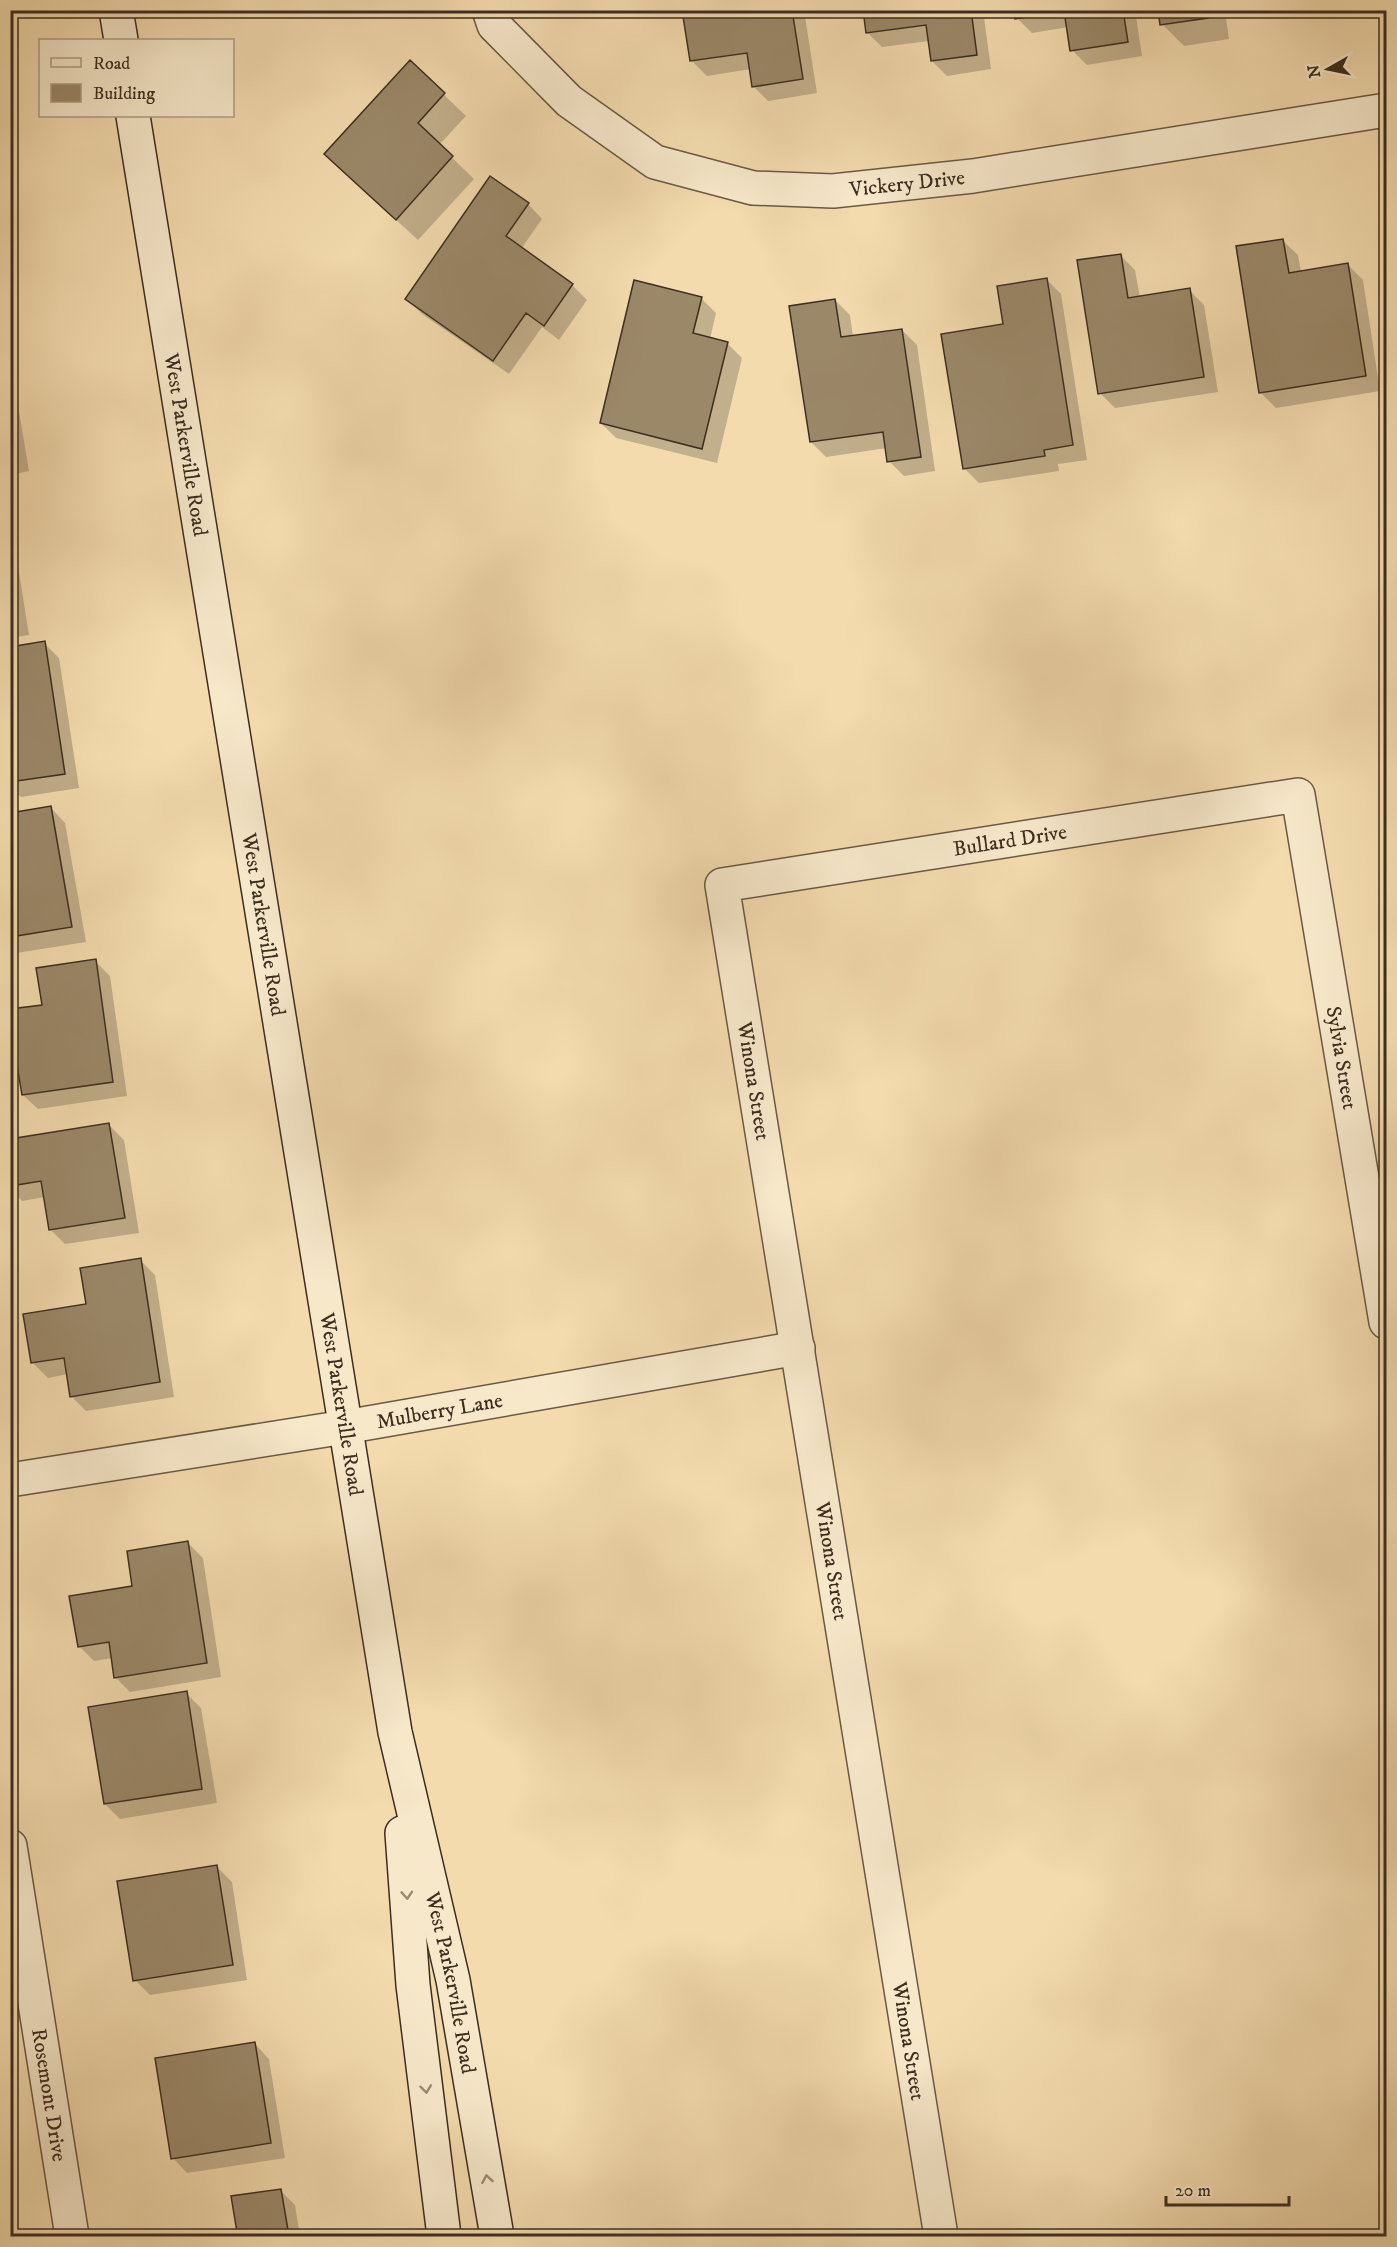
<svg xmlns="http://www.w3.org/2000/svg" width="1397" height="2247" viewBox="0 0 1397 2247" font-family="'IM FELL DW Pica',serif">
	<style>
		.shadow { fill: #0003 }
		.building { fill: #9b8869; stroke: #3c2e1f; stroke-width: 1.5 }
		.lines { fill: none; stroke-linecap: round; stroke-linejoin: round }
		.minor-casing { stroke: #6a5943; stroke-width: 36 }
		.secondary-casing { stroke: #3c2e1f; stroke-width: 36 }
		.minor { stroke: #f7e8ca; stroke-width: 33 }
		.secondary { stroke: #f7e8ca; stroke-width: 33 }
		.oneway { stroke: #9a8b74 }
		.labels { text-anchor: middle; stroke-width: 4.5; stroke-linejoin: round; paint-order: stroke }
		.street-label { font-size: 21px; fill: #3c2e1f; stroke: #f7e8ca }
	</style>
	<rect width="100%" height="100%" fill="#f3dbae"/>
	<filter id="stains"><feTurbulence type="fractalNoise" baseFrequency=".00333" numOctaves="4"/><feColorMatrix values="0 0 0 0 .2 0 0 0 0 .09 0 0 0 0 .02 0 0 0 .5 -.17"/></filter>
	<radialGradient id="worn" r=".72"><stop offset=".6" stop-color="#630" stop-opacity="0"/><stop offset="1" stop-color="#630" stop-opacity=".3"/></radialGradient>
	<path class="shadow" d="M684 10H804L817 93 768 101 753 86 751 69 707 76 692 61Z
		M864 10H983L991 69 947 76 932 61 929 41 882 47 867 32Z
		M1016 10H1135L1142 56 1087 65 1072 50 1068 27 1032 33 1017 18Z
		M1160 10H1225L1229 39 1184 46 1162 24Z
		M410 62 466 116 439 145 474 179 418 240 348 176Z
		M528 204 542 219 521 249 572 285 587 300 559 340 542 327 509 374 422 314 407 299Z
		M1283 241 1298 255 1301 272 1348 265 1363 280 1380 391 1276 408 1261 393Z
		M1120 255 1135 270 1140 298 1189 290 1204 305 1218 392 1115 408 1100 393Z
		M1046 279 1061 294 1087 460 1058 464 1059 471 979 483 964 468 1004 325Z
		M701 298 716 313 710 339 727 343 742 358 717 463 616 438 601 423Z
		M835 300 850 315 853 337 902 330 917 345 935 471 904 476 889 461 887 448 826 457 811 442Z
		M10 358 29 471 10 475Z
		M10 532 13 535 29 635 10 638Z
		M44 643 59 658 79 788 21 797 10 786V648Z
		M51 808 65 823 86 942 10 954V815Z
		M95 961 110 976 127 1096 38 1109 23 1095 20 1075 10 1077V1011L43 1006Z
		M109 1125 124 1140 139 1233 65 1244 50 1229 45 1197 22 1201 10 1189V1140Z
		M140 1260 155 1275 174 1397 86 1411 71 1396 68 1374 48 1378 33 1363 87 1306Z
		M188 1543 203 1558 221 1677 130 1692 115 1677 112 1658 94 1661 79 1646 134 1587Z
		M186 1693 201 1708 217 1803 120 1819 105 1804Z
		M217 1867 232 1882 247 1980 150 1995 135 1980Z
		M255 2044 269 2059 285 2158 187 2173 173 2158Z
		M280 2190 295 2205 300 2236H217L238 2233Z"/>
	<path class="building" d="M682 10H792L803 79 752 87 747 53 690 61Z
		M863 10H971L977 55 931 61 926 25 866 33Z
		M1014 10H1123L1128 42 1070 51 1064 11 1015 19Z
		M1158 10H1207L1208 18 1160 25Z
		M410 60 445 93 418 123 453 156 396 220 324 154Z
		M490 176 529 203 506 236 573 284 544 326 526 313 493 361 405 299Z
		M1283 239 1289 273 1348 263 1366 376 1259 393 1236 246Z
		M1121 254 1128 298 1190 288 1204 377 1098 394 1077 260Z
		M1047 278 1073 445 1044 450 1045 456 963 469 941 334 1003 324 997 286Z
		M634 280 702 297 693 333 728 342 702 449 600 423Z
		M835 299 841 337 902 329 921 457 887 462 883 432 810 442 789 306Z
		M45 641 65 774 10 782V647Z
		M51 806 72 927 10 937V813Z
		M96 959 113 1082 22 1095 16 1059 10 1060V1009L42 1005 36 968Z
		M109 1123 125 1218 49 1230 41 1181 10 1186V1139Z
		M141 1258 160 1382 70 1397 64 1358 31 1363 23 1314 86 1304 80 1268Z
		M188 1541 207 1663 114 1678 109 1642 78 1647 69 1596 132 1586 127 1551Z
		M187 1691 202 1789 104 1804 88 1707Z
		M217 1865 233 1965 133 1981 117 1881Z
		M255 2042 271 2143 171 2159 155 2058Z
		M281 2189 289 2236H208L237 2232 231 2196Z"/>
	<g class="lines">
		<defs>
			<g id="minor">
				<path id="s1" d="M489 10 494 25 569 101 655 162 753 188 833 191 973 176 1386 110"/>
				<path id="s2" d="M10 1480 345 1427 798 1348"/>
				<path id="s3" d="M10 1846 72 2236"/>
				<path id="s4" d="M941 2236 722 885 1298 795 1386 1322"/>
			</g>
			<g id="secondary">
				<path d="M116 10 121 40"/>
				<path id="s5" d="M133 116 395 1732 453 1980 497 2236"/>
				<path d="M402 1833 413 1985 444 2236"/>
			</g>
		</defs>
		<use href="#minor" class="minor-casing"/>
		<use href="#secondary" class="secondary-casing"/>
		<use href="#minor" class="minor"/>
		<use href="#secondary" class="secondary"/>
	</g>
	<defs><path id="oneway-chevron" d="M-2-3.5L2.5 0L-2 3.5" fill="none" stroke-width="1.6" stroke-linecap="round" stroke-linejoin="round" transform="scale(1.5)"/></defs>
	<g class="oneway">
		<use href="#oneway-chevron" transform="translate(407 1895) rotate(86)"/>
		<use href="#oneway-chevron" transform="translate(426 2089) rotate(83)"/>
		<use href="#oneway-chevron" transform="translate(487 2179) rotate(-100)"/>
	</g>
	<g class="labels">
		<g class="street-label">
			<text dy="7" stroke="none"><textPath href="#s1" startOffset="484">Vickery Drive</textPath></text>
			<text dy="7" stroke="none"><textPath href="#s5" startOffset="333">West Parkerville Road</textPath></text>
			<text dy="7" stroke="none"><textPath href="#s4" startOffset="1660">Bullard Drive</textPath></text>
			<text dy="7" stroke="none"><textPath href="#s5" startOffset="819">West Parkerville Road</textPath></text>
			<text dy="7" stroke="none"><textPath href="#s4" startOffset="2218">Sylvia Street</textPath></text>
			<text transform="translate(754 1081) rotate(81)" y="7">Winona Street</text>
			<text dy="7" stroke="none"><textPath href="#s5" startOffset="1305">West Parkerville Road</textPath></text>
			<text dy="7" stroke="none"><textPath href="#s2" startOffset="435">Mulberry Lane</textPath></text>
			<text transform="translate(832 1561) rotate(81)" y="7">Winona Street</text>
			<text dy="7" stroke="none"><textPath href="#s5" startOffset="1894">West Parkerville Road</textPath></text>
			<text transform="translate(909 2041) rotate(81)" y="7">Winona Street</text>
			<text dy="7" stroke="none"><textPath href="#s3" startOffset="252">Rosemont Drive</textPath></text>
		</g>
	</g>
	<rect width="1397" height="2247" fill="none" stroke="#f3dbae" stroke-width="36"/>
	<rect x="12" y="12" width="1373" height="2223" fill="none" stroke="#3c2e1f" stroke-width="3"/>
	<rect x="18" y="18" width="1361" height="2211" fill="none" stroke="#3c2e1f" stroke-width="1.5"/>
	<rect x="39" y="39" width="195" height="78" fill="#f7e8ca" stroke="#ac9e86" stroke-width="1.5"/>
	<rect x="51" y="58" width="30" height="9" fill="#f7e8ca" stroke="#ac9e86" stroke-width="1.5"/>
	<text x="93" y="69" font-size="18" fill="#3c2e1f">Road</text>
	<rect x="51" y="84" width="30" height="18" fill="#9b8869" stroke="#ac9e86" stroke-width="1.5"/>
	<text x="93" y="99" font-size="18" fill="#3c2e1f">Building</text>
	<g transform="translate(1328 69) rotate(261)" stroke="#f7e8ca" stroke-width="4.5" paint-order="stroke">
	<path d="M0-4.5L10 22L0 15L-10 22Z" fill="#3c2e1f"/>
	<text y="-9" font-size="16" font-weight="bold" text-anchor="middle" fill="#3c2e1f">N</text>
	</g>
	<path d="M1166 2196v9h123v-9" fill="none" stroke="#3c2e1f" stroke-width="3"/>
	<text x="1175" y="2196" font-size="18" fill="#3c2e1f" stroke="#f7e8ca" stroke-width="4.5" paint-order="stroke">20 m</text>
	<rect width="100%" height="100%" filter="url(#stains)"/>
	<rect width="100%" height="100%" fill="url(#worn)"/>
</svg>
